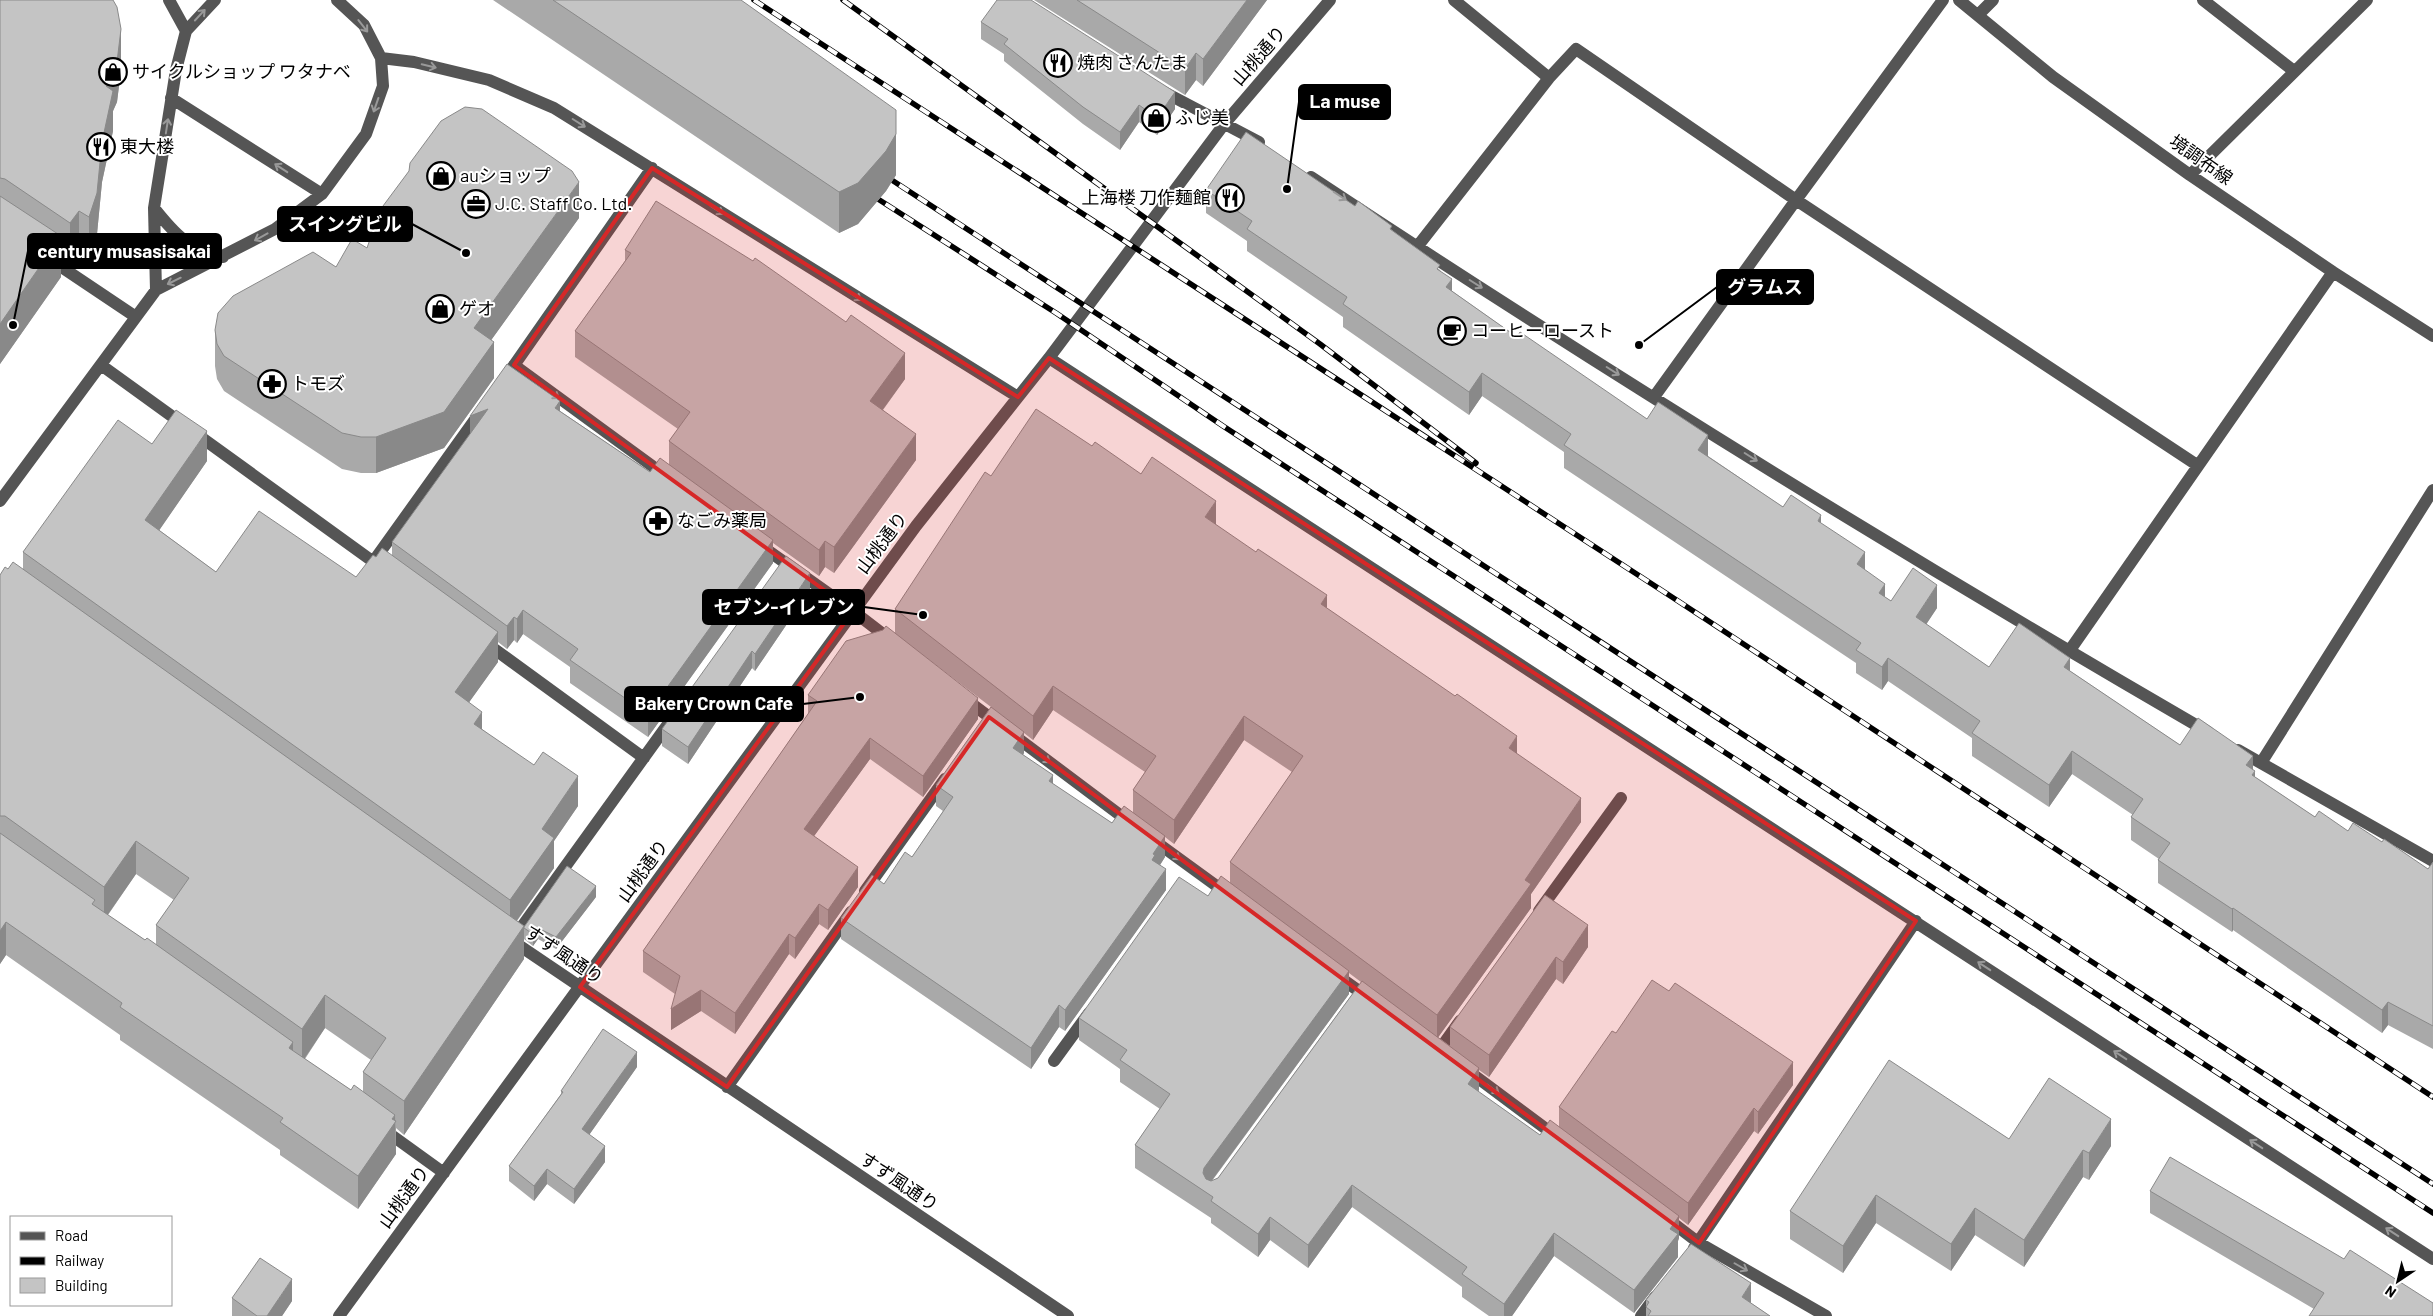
<svg xmlns="http://www.w3.org/2000/svg" width="2433" height="1316" viewBox="0 0 2433 1316" font-family="Barlow,'Noto Sans JP',sans-serif">
	<style>
		.lines { fill: none; stroke-linecap: round; stroke-linejoin: round }
		.minor { stroke: #555; stroke-width: 12 }
		.rail-casing { stroke: #000; stroke-width: 5.5 }
		.rail { stroke: #fff; stroke-width: 4; stroke-dasharray: 11; stroke-linecap: butt }
		.wall { fill: #a9a9a9; fill-rule: evenodd }
		.shaded-wall { fill: #898989 }
		.building { fill: #c4c4c4; stroke: #898989 }
		.oneway { stroke: #999 }
		.marked { fill: #d62828; fill-opacity: 0.2; stroke: #d62828; stroke-width: 4; stroke-linejoin: round }
		.labels { text-anchor: middle; stroke-width: 4; stroke-linejoin: round; paint-order: stroke }
		.street-label { font-size: 18px; fill: #000; stroke: #fff }
		.poi-label { font-size: 18px; fill: #000; stroke: #fff; text-anchor: start }
		.leader { fill: none; stroke: #000; stroke-width: 2 }
		.callout-dot { fill: #000; stroke: #fff; stroke-width: 2 }
		.callout { fill: #000; stroke: #000; stroke-width: 2 }
		.callout-label { font-size: 19px; text-anchor: middle; font-weight: bold; fill: #fff }
	</style>
	<rect width="100%" height="100%" fill="#fff"/>
	<g class="lines">
		<path class="minor" d="M169 0 186 31
			M1454 0 1549 78
			M1959 0 2053 77 2190 175 2333 272 2433 336
			M2203 0 2294 71
			M1978 15 1993 0
			M381 58 414 62 489 80 554 108 1018 397
			M1162 91 1259 142
			M171 98 322 194
			M2190 175 2367 0
			M1311 177C1604 371 1904 556 2208 732
			M154 208C177 237 187 247 223 257
			M1417 247 1549 78 1576 49 1796 200 1943 0
			M48 258 136 317
			M156 290 154 208 176 70 186 31 215 0
			M1049 358 2433 1259
			M101 365 382 568
			M514 365 666 476
			M510 371 652 168
			M1654 397 1796 200 2197 465
			M0 501 156 290 275 229 322 194 366 134 383 86 381 58 364 25 337 0
			M760 545 853 611 892 641
			M373 562 479 414
			M486 643 644 758
			M2070 650 2333 272
			M964 698 1132 824
			M2238 750 2433 861
			M2261 763 2433 490
			M1152 839 1229 895
			M865 891 945 779
			M1539 911 1621 798
			M513 939 671 720
			M511 940 1068 1316
			M1335 974 1370 999
			M1440 1049 1460 1021
			M1054 1061 1089 1013
			M1467 1070 1557 1137
			M727 1087 851 912
			M383 1129 444 1173
			M1665 1217 1699 1243 1826 1316
			M1694 1248 1916 921
			M339 1316 916 526 1049 358 1225 123 1330 0
			M1641 1316 1655 1297"/>
		<defs>
			<path id="rail" d="M754 0 1675 599 2433 1097
				M843 0 1320 344 1476 463
				M881 173 2433 1184
				M867 192 1056 313 1223 426 2433 1213"/>
		</defs>
		<use href="#rail" class="rail-casing"/>
		<use href="#rail" class="rail"/>
	</g>
	<path class="wall" d="M0 0 121 70 117 102 113 111V131L102 182 97 234 89 257 79 251 70 263 61 257V277L0 364Z
		M493 0H741L896 175 886 191 858 224 839 233Z
		M1034 0H1267L1203 86 1196 80 1185 95Z
		M981 22 1175 109 1157 135 1139 122 1120 150 1083 124 1004 61V54L981 39Z
		M1206 190 1355 206 1392 230 1440 270 1452 291 1517 337 1647 419 1708 456 1783 507 1821 523 1865 570 1885 597 1891 601 1937 608 1926 624 1989 667 2070 671 2180 745 2253 770 2255 777 2315 817 2348 831 2382 842 2428 869 2433 862V1049L2388 1025 2382 1033 2233 930 2232 932 2158 883V860L2159 859 2131 840V817L2133 815 2072 774 2049 807 1972 756V738L1888 681 1882 690 1856 673V663L1564 468V452L1482 396 1469 415 1343 327V317L1247 251V241L1206 213Z
		M579 218 491 340 494 378 444 448 376 473H361L342 469 224 391 217 379 215 366V330L336 267 367 248Z
		M625 250 905 379 883 410 916 460 834 573 825 567 819 576 773 543V563L648 737 570 683V667L523 634 517 643 514 640 507 649 498 642V662L469 702 482 729 578 806 554 841V868L517 921 524 926 596 897 556 949 538 939 533 946 524 939V959L404 1135 396 1128V1154L358 1209 280 1155V1150L120 1040V1035L6 955 0 964V575L8 569H23V552L152 444 207 461 159 530 216 572 356 577 376 557 392 555V542L560 411 650 472 669 464V441L678 429 575 357V331L625 261ZM136 874 174 900 156 925V945L145 940 108 915ZM325 1028 371 1060 363 1072V1092L351 1090 305 1059Z
		M1092 446 1216 525 1327 608 1517 754 1581 822 1531 894V908L1438 1037 1450 1046V1027L1545 895 1588 947 1563 984 1556 979 1489 1077 1479 1070V1090L1478 1092 1540 1135 1559 1127V1107L1616 1033 1793 1085 1758 1134 1754 1131 1688 1225 1679 1218V1238L1678 1241V1257L1634 1313 1554 1256 1512 1316H1489L1462 1297V1287L1352 1207 1308 1268 1270 1240 1258 1257 1211 1223V1218L1135 1168V1145L1160 1109 1120 1082V1069L1079 1040V1018L1208 896 1230 883V862L1292 772 1244 740 1174 844 1165 837V857L1160 865 1166 890 1065 1031 1059 1027 1031 1069 841 939V918L884 884 912 857 943 811 936 806V785L991 707 899 637 978 719 923 797 870 759 814 836 858 887 828 930 819 924 795 959 789 954 735 1034 701 1011 671 1030 675 994 643 972V951L808 714V695L895 633V609L991 476ZM1053 710 1145 772 1133 790V812L1112 823 1053 784 1023 755 1024 753V733L1033 740ZM1349 973 1361 982 1218 1178 1212 1181 1349 994Z
		M810 590 755 671 752 668 688 764 662 746V729Z
		M637 1067 589 1135 605 1162 574 1204 547 1184 534 1201 509 1181V1166L561 1094V1091Z
		M2009 1139 2111 1146 2089 1180 2083 1177 2024 1267 1975 1235 1951 1271 1876 1223 1843 1273 1790 1239V1211Z
		M2150 1191 2344 1259 2433 1303 2314 1309 2150 1213Z
		M232 1298 292 1301 282 1316H232Z
		M1646 1300 1751 1303 1770 1316H1646Z"/>
	<path class="shaded-wall" d="M1247 0H1267L1203 86V59Z
		M121 29V70L117 102 113 111V131L102 182 97 234 89 257V217L106 86Z
		M1196 53V80L1185 95V69Z
		M1175 92V109L1157 135V118Z
		M1139 105V122L1120 150V132Z
		M896 110V175L886 191 858 224 839 233V192Z
		M579 182V218L474 364V328Z
		M79 211V251L70 263V223Z
		M61 236V277L0 364V324Z
		M1452 279V302L1446 287Z
		M494 342V378L444 448 376 473V437Z
		M905 353V379L870 427V401Z
		M1482 373V396L1469 415V392Z
		M560 401V424L555 408Z
		M488 409 470 439V416Z
		M207 431V461L145 551V520Z
		M916 434V460L834 573V547Z
		M1708 435V458L1698 450Z
		M1216 501V525L1205 517Z
		M1821 515V538L1818 521Z
		M773 540V563L648 737V714Z
		M825 541V567L819 576V550Z
		M1865 552V575L1857 564Z
		M810 573V590L755 671V654Z
		M1885 584V607L1879 593Z
		M1937 585V608L1916 640V617Z
		M1327 595V620L1321 604Z
		M523 610V634L517 643V619Z
		M514 617V640L507 649V626Z
		M498 632V662L455 722V692Z
		M752 651V668L688 764V747Z
		M1888 658V681L1882 690V667Z
		M2070 658V681L2064 667Z
		M1053 686V710L1033 740V716Z
		M978 698V719L923 797V776Z
		M482 712V742L474 724Z
		M1244 716V740L1174 844V820Z
		M1024 732V753L1013 769V748Z
		M1517 736V760L1509 748Z
		M870 738V759L804 850V829Z
		M2072 751V774L2049 807V785Z
		M2253 756V774L2255 771V794L2246 765Z
		M1053 775V797L1049 781Z
		M578 776V806L554 841V868L510 930V900L542 829Z
		M1581 798V822L1531 894V908L1437 1039V1015L1525 880Z
		M1165 836V857L1155 873 1152 860 1153 854Z
		M136 841V874L104 920V887Z
		M858 867V887L828 930V910Z
		M1166 869V890L1065 1031V1010Z
		M596 886V897L556 949V937Z
		M819 904V924L795 959V938Z
		M2233 908V930L2232 932V909Z
		M6 922V955L0 964V931Z
		M1588 925V947L1563 984V962Z
		M524 926V959L404 1135V1101Z
		M538 928V939L533 946V934Z
		M789 934V954L735 1034V1013Z
		M1556 957V979L1489 1077V1055Z
		M1349 971V994L1204 1191 1203 1173 1204 1168Z
		M701 990V1011L671 1030V1009Z
		M325 995V1028L302 1062V1029Z
		M2388 1002V1025L2382 1033V1010Z
		M1059 1005V1027L1031 1069V1048Z
		M293 1042V1075L289 1048Z
		M637 1052V1067L582 1145V1129Z
		M1793 1062V1085L1758 1134V1112Z
		M1479 1068V1090L1468 1107V1084Z
		M1754 1108V1131L1688 1225V1203Z
		M395 1115 396 1154 358 1209V1176Z
		M2111 1119V1146L2089 1180V1153Z
		M605 1146V1162L574 1204V1189Z
		M2083 1150V1177L2024 1267V1240Z
		M547 1169V1184L534 1201V1186Z
		M1352 1185V1207L1308 1268V1245Z
		M1876 1195V1223L1843 1273V1246Z
		M1975 1208V1235L1951 1271V1244Z
		M1679 1216V1238L1678 1241V1257L1634 1313V1290L1670 1229Z
		M1270 1217V1240L1258 1257V1234Z
		M1554 1233V1256L1512 1316H1504V1304Z
		M292 1279V1301L282 1316H267Z
		M1751 1283V1304L1742 1297Z"/>
	<path class="building" d="M0 0H113L117 7 121 29 117 62 106 86 113 91 102 142 97 193 89 217 79 211 70 223 5 179 0 178Z
		M553 0H741L896 110V134L886 151 858 183 839 192Z
		M997 0H1031L1175 92 1157 118 1139 105 1120 132 1083 107 1004 44 1008 39 981 22Z
		M1077 0H1247L1203 59 1196 53 1185 69Z
		M465 107 482 109 572 171 579 182 474 328 494 342 444 412 376 437H361L342 433 224 356 217 344 215 330 218 313 233 296 313 252 336 267 352 239 367 248 380 210 409 171 410 163 441 121Z
		M1246 132 1355 206 1358 201 1392 226 1390 229 1440 265 1437 269 1452 279 1446 287 1517 337 1520 332 1647 419 1658 402 1708 435 1698 450 1783 507 1791 495 1821 515 1818 521 1865 552 1857 564 1885 584 1879 593 1891 601 1913 568 1937 585 1916 617 1989 667 2019 623 2070 658 2064 667 2180 745 2198 718 2253 756 2246 765 2255 771 2252 775 2315 817 2319 811 2348 831 2353 823 2382 842 2384 839 2428 869 2433 862V1026L2388 1002 2382 1010 2233 908 2232 909 2158 860 2170 843 2131 817 2143 799 2072 751 2049 785 1972 733 1980 721 1888 658 1882 667 1856 650 1861 643 1564 445 1571 434 1482 373 1469 392 1343 304 1347 297 1247 229 1252 221 1206 190Z
		M0 196 61 236 0 324Z
		M656 201 753 261 755 258 846 322 851 315 905 353 870 401 916 434 834 547 825 541 819 550 669 441 690 412 575 331 631 253 625 250Z
		M507 364 560 401 555 408 650 472 660 458 773 540 648 714 570 660 578 649 523 610 517 619 514 617 507 626 392 542 488 409 470 416Z
		M1036 409 1092 446 1095 442 1141 474 1152 457 1216 501 1205 517 1256 552 1258 549 1327 595 1321 604 1455 696 1457 694 1517 736 1509 748 1581 798 1525 880 1531 884 1437 1015 1230 862 1303 756 1244 716 1174 820 1133 790 1156 756 1053 686 1033 716 895 609 985 472 991 476Z
		M176 410 207 431 145 520 216 572 259 511 356 577 373 555 376 557 382 548 498 632 455 692 482 712 474 724 534 765 543 752 578 776 542 829 554 838 510 900 23 552 118 420 152 444Z
		M786 556 810 573 755 654 752 651 688 747 662 729Z
		M13 562 524 926 404 1101 363 1072 386 1038 325 995 302 1029 156 925 189 878 136 841 104 887 5 816H0V575L5 567 8 569Z
		M886 626 978 698 923 776 870 738 804 829 858 867 828 910 819 904 795 938 789 934 735 1013 701 990 671 1009 680 976 643 951 817 701 808 695 846 641 883 630Z
		M991 707 1024 732 1013 748 1053 775 1049 781 1112 823 1124 806 1165 836 1153 854 1155 855 1152 860 1166 869 1065 1010 1059 1005 1031 1048 841 918 872 875 884 884 905 852 912 857 953 797 936 785Z
		M0 833 95 900 92 904 145 940 147 938 293 1042 289 1048 351 1090 354 1085 395 1115 392 1119 396 1121 358 1176 280 1122 283 1118 120 1007 122 1003 6 922 0 931Z
		M567 866 596 886 556 937 538 928 533 934 524 928V927Z
		M1221 876 1349 971 1204 1168 1203 1173 1206 1179 1211 1181 1218 1178 1362 981 1479 1068 1468 1084 1540 1135 1550 1120 1679 1216 1670 1229 1678 1234 1634 1290 1554 1233 1504 1304 1462 1274 1467 1267 1352 1185 1308 1245 1270 1217 1258 1234 1211 1201 1213 1197 1135 1145 1170 1094 1120 1060 1127 1050 1079 1018 1179 877 1208 896Z
		M1545 895 1588 925 1563 962 1556 957 1489 1055 1450 1027Z
		M1652 980 1669 991 1675 983 1793 1062 1758 1112 1754 1108 1688 1203 1559 1107 1612 1031 1616 1033Z
		M603 1029 637 1052 582 1129 605 1146 574 1189 547 1169 534 1186 509 1166 563 1092 561 1091Z
		M1889 1060 2009 1139 2049 1078 2111 1119 2089 1153 2083 1150 2024 1240 1975 1208 1951 1244 1876 1195 1843 1246 1790 1211Z
		M2170 1157 2344 1259 2350 1250 2433 1303V1316H2309L2324 1293 2150 1191Z
		M1691 1244 1751 1283 1742 1297 1770 1316H1648L1651 1311 1646 1307 1649 1302 1646 1300Z
		M260 1258 292 1279 267 1316H257L232 1298Z"/>
	<defs><path id="oneway-shaft" d="M-6 0H5M1.5-3L5.5 0L1.5 3" fill="none" stroke-width="1.6" stroke-linecap="round" stroke-linejoin="round" transform="scale(1.25)"/></defs>
	<g class="oneway">
		<use href="#oneway-shaft" transform="translate(200 15) rotate(-47)"/>
		<use href="#oneway-shaft" transform="translate(363 26) rotate(52)"/>
		<use href="#oneway-shaft" transform="translate(429 66) rotate(14)"/>
		<use href="#oneway-shaft" transform="translate(376 105) rotate(109)"/>
		<use href="#oneway-shaft" transform="translate(579 123) rotate(32)"/>
		<use href="#oneway-shaft" transform="translate(167 126) rotate(-81)"/>
		<use href="#oneway-shaft" transform="translate(281 168) rotate(-147)"/>
		<use href="#oneway-shaft" transform="translate(1340 196) rotate(34)"/>
		<use href="#oneway-shaft" transform="translate(717 210) rotate(32)"/>
		<use href="#oneway-shaft" transform="translate(261 237) rotate(151)"/>
		<use href="#oneway-shaft" transform="translate(174 281) rotate(154)"/>
		<use href="#oneway-shaft" transform="translate(1476 284) rotate(32)"/>
		<use href="#oneway-shaft" transform="translate(855 296) rotate(32)"/>
		<use href="#oneway-shaft" transform="translate(1613 371) rotate(32)"/>
		<use href="#oneway-shaft" transform="translate(553 394) rotate(36)"/>
		<use href="#oneway-shaft" transform="translate(1751 457) rotate(32)"/>
		<use href="#oneway-shaft" transform="translate(1044 758) rotate(37)"/>
		<use href="#oneway-shaft" transform="translate(1174 855) rotate(37)"/>
		<use href="#oneway-shaft" transform="translate(1984 966) rotate(-147)"/>
		<use href="#oneway-shaft" transform="translate(2120 1055) rotate(-147)"/>
		<use href="#oneway-shaft" transform="translate(1493 1089) rotate(37)"/>
		<use href="#oneway-shaft" transform="translate(2256 1144) rotate(-147)"/>
		<use href="#oneway-shaft" transform="translate(2392 1232) rotate(-147)"/>
		<use href="#oneway-shaft" transform="translate(1741 1267) rotate(30)"/>
	</g>
	<path class="marked" d="M652 168 1018 397 1049 358 1916 921 1699 1243 989 717 727 1087 580 987 853 611 514 365Z"/>
	<defs>
		<symbol id="restaurant-ring" viewBox="-11 -11 22 22"><circle r="9.5" fill="#fff" stroke="#000" stroke-width="1.5"/><path d="M-5-6h1v4h1v-4h1v4h1v-4h1v5L-1.5 .5V6h-2V.5L-5-1ZM5-6V6H3V1.5H1.5Q1.5-4 5-6Z" fill="#000"/></symbol>
		<symbol id="shop-ring" viewBox="-11 -11 22 22"><circle r="9.5" fill="#fff" stroke="#000" stroke-width="1.5"/><path d="M-5-2.5h2.3a2.7 3.5 0 0 1 5.4 0H5L5.5 6h-11ZM-1.5-2.5h3a1.5 2.3 0 0 0-3 0Z" fill="#000"/></symbol>
		<symbol id="office-ring" viewBox="-11 -11 22 22"><circle r="9.5" fill="#fff" stroke="#000" stroke-width="1.5"/><path d="M-6-3h4V-5.5h4V-3h4V5H-6ZM-1-4.5V-3h2v-1.5ZM-6 0V1H6V0Z" fill="#000"/></symbol>
		<symbol id="cafe-ring" viewBox="-11 -11 22 22"><circle r="9.5" fill="#fff" stroke="#000" stroke-width="1.5"/><path d="M-5.5-4.5H6V0H3Q3 3.5 0 3.5H-2.5Q-5.5 3.5-5.5 0ZM3-3.2v2h1.7v-2ZM-6 4.5H4V6H-6Z" fill="#000"/></symbol>
		<symbol id="pharmacy-ring" viewBox="-11 -11 22 22"><circle r="9.5" fill="#fff" stroke="#000" stroke-width="1.5"/><path d="M-2-6h4v4h4v4h-4v4h-4v-4h-4v-4h4Z" fill="#000"/></symbol>
	</defs>
	<g fill-rule="evenodd">
		<use href="#restaurant-ring" x="1042" y="47" width="32" height="32"/>
		<use href="#shop-ring" x="97" y="56" width="32" height="32"/>
		<use href="#shop-ring" x="1140" y="102" width="32" height="32"/>
		<use href="#restaurant-ring" x="85" y="131" width="32" height="32"/>
		<use href="#shop-ring" x="425" y="160" width="32" height="32"/>
		<use href="#restaurant-ring" x="1214" y="182" width="32" height="32"/>
		<use href="#office-ring" x="460" y="188" width="32" height="32"/>
		<use href="#shop-ring" x="424" y="293" width="32" height="32"/>
		<use href="#cafe-ring" x="1436" y="315" width="32" height="32"/>
		<use href="#pharmacy-ring" x="256" y="368" width="32" height="32"/>
		<use href="#pharmacy-ring" x="642" y="505" width="32" height="32"/>
	</g>
	<g class="labels">
		<g class="street-label">
			<text transform="translate(1259 56) rotate(-49)" y="6">山桃通り</text>
			<text transform="translate(2201 160) rotate(35)" y="6">境調布線</text>
			<text transform="translate(882 543) rotate(-53)" y="6">山桃通り</text>
			<text transform="translate(643 871) rotate(-54)" y="6">山桃通り</text>
			<text transform="translate(564 955) rotate(34)" y="6">すず風通り</text>
			<text transform="translate(899 1182) rotate(34)" y="6">すず風通り</text>
			<text transform="translate(404 1197) rotate(-54)" y="6">山桃通り</text>
		</g>
		<g class="poi-label">
			<text x="1077" y="69">焼肉 さんたま</text>
			<text x="132" y="78">サイクルショップ ワタナベ</text>
			<text x="1175" y="124">ふじ美</text>
			<text x="120" y="153">東大楼</text>
			<text x="460" y="182">auショップ</text>
			<text x="1211" y="204" text-anchor="end">上海楼 刀作麺館</text>
			<text x="495" y="210">J.C. Staff Co. Ltd.</text>
			<text x="459" y="315">ゲオ</text>
			<text x="1471" y="337">コーヒーロースト</text>
			<text x="291" y="390">トモズ</text>
			<text x="677" y="527">なごみ薬局</text>
		</g>
	</g>
	<path class="leader" d="M1287 189L1299 102M466 253L412 224M13 325L28 251M1639 345L1717 287M923 615L864 607M860 697L803 704"/>
	<g class="callout-dot">
		<circle cx="1287" cy="189" r="5"/>
		<circle cx="466" cy="253" r="5"/>
		<circle cx="13" cy="325" r="5"/>
		<circle cx="1639" cy="345" r="5"/>
		<circle cx="923" cy="615" r="5"/>
		<circle cx="860" cy="697" r="5"/>
	</g>
	<g class="callout">
		<rect x="1299" y="85" width="91" height="34" rx="5"/>
		<rect x="278" y="207" width="134" height="34" rx="5"/>
		<rect x="28" y="234" width="193" height="34" rx="5"/>
		<rect x="1717" y="270" width="96" height="34" rx="5"/>
		<rect x="703" y="590" width="161" height="34" rx="5"/>
		<rect x="625" y="687" width="178" height="34" rx="5"/>
	</g>
	<g class="callout-label">
		<text x="1345" y="108">La muse</text>
		<text x="345" y="231">スイングビル</text>
		<text x="124" y="258">century musasisakai</text>
		<text x="1765" y="294">グラムス</text>
		<text x="784" y="614">セブン-イレブン</text>
		<text x="714" y="710">Bakery Crown Cafe</text>
	</g>
	<rect x="10" y="1216" width="162" height="90" fill="#ffffff" stroke="#999999"/>
	<rect x="20" y="1232" width="25" height="8" fill="#555555" stroke="#999999"/>
	<text x="55" y="1241" font-size="15" fill="#000000">Road</text>
	<rect x="20" y="1257" width="25" height="8" fill="#000000" stroke="#999999"/>
	<text x="55" y="1266" font-size="15" fill="#000000">Railway</text>
	<rect x="20" y="1278" width="25" height="15" fill="#c4c4c4" stroke="#999999"/>
	<text x="55" y="1291" font-size="15" fill="#000000">Building</text>
	<g transform="translate(2398 1281) rotate(215)" stroke="#ffffff" stroke-width="4" paint-order="stroke">
	<path d="M0-4L9 19L0 12L-9 19Z" fill="#000000"/>
	<text y="-8" font-size="14" font-weight="bold" text-anchor="middle" fill="#000000">N</text>
	</g>
</svg>
